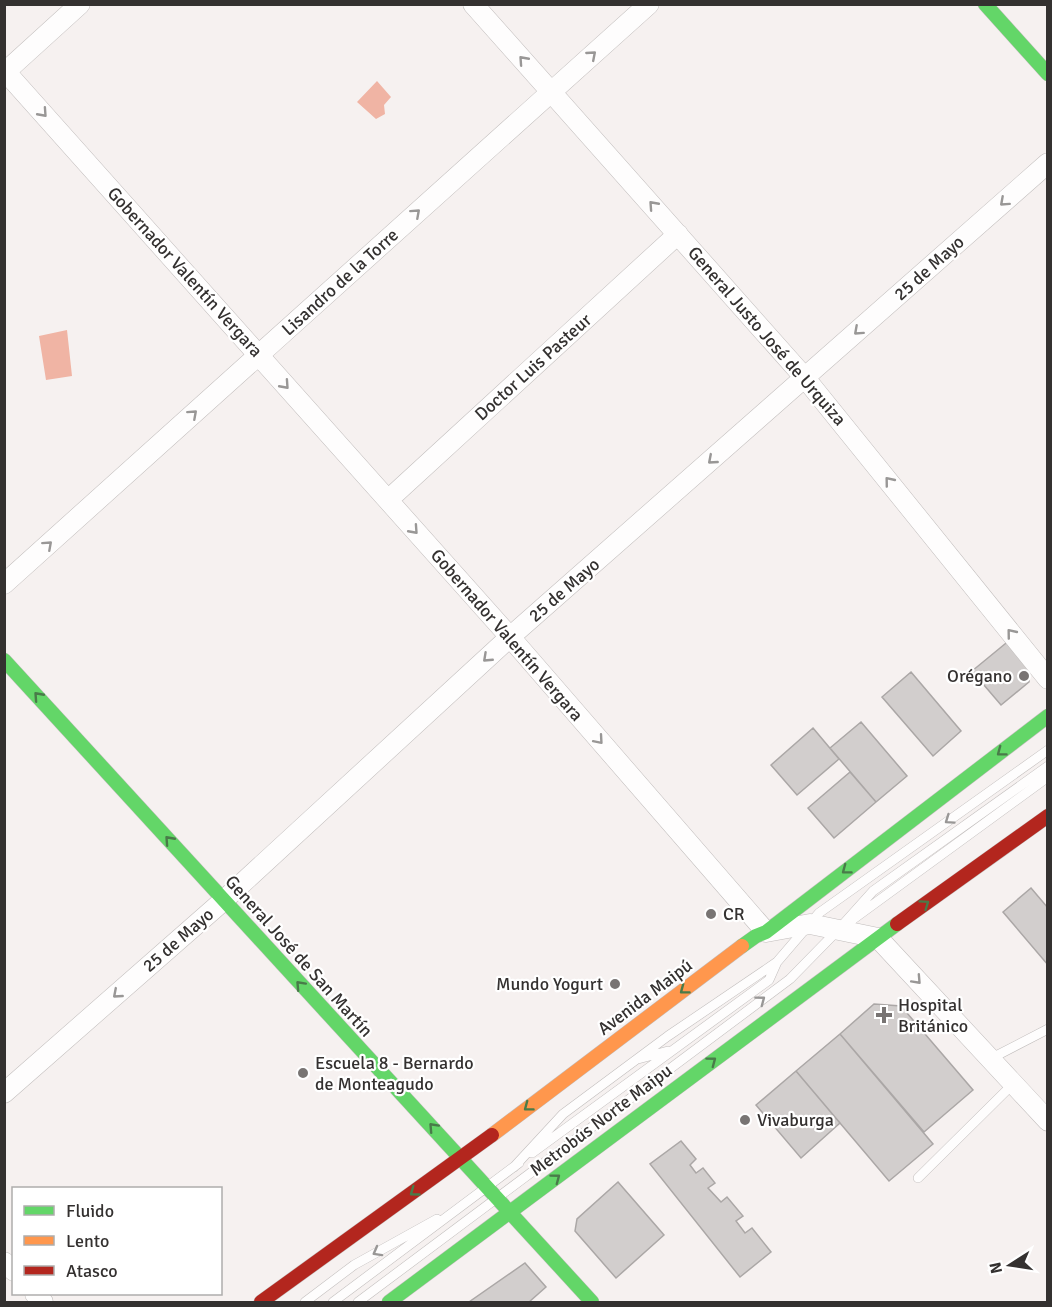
<svg xmlns="http://www.w3.org/2000/svg" width="1052" height="1307" viewBox="0 0 1052 1307" font-family="Signika,sans-serif">
	<style>
		.water { fill: #f0b4a4 }
		.building { fill: #d2cecd; stroke: #aba7a6; stroke-width: 1.5 }
		.lines { fill: none; stroke-linecap: round; stroke-linejoin: round }
		.lane-casing { stroke: #c1bdbc; stroke-width: 10 }
		.street-casing { stroke: #c1bdbc; stroke-width: 21 }
		.fast-casing { stroke: #c1bdbc; stroke-width: 15 }
		.slow-casing { stroke: #c1bdbc; stroke-width: 15 }
		.jam-casing { stroke: #c1bdbc; stroke-width: 15 }
		.lane { stroke: #fefdfd; stroke-width: 9 }
		.street { stroke: #fefdfd; stroke-width: 20 }
		.fast { stroke: #63d668; stroke-width: 14 }
		.slow { stroke: #ff974d; stroke-width: 14 }
		.jam { stroke: #b3261e; stroke-width: 14 }
		.oneway { stroke: #999796 }
		.oneway2 { stroke: #497b49 }
		.poi-dot { fill: #787473; stroke: #fff; stroke-width: 2 }
		.labels { text-anchor: middle; stroke-width: 4.5; stroke-linejoin: round; paint-order: stroke }
		.street-label { font-size: 18px; fill: #343130; stroke: #fff }
		.poi-label { font-size: 18px; fill: #343130; stroke: #fff; text-anchor: start }
	</style>
	<rect width="100%" height="100%" fill="#f6f1f0"/>
	<path class="water" d="M377 81 391 97 384 105 385 114 376 119 357 102Z
		M67 330 72 376 46 380 39 336Z"/>
	<path class="building" d="M1011 639 1030 662 1029 682 1001 705 972 671Z
		M911 672 961 731 933 756 882 697Z
		M861 722 907 776 876 802 830 748Z
		M813 728 839 759 797 795 771 765Z
		M850 772 876 802 834 838 808 808Z
		M1031 888 1048 908V965L1003 912Z
		M874 1004 901 1006 973 1090 924 1132 840 1034Z
		M840 1034 933 1144 889 1181 796 1071Z
		M796 1071 840 1123 801 1158 756 1105Z
		M681 1141 696 1159 690 1165 696 1173 703 1168 715 1183 708 1188 721 1202 727 1197 743 1216 736 1221 745 1233 752 1228 771 1252 740 1277 650 1164Z
		M618 1182 664 1235 616 1278 575 1231 577 1219Z
		M525 1263 546 1287 529 1302H469Z"/>
	<g class="lines">
		<defs>
			<path id="lane" d="M852 920 1048 777
				M638 1059 668 1051
				M990 1059 1048 1029
				M532 1153 769 980 777 962
				M514 1167 563 1114 668 1036 777 962 819 913 1048 750
				M918 1178 1013 1084
				M305 1302 354 1265 437 1219
				M333 1302 519 1163
				M358 1302 790 979 838 930 873 891 1048 766"/>
			<path id="street" d="M473 4 805 378 1048 679
				M4 70 510 637 766 932 810 924 878 938 1048 1121
				M4 73 80 4
				M388 500 678 234
				M4 584 649 4
				M4 1093 224 900 510 637 1048 163
				M4 1262 14 1271
				M35 1294 43 1302"/>
			<path id="fast" d="M985 4 1048 74
				M4 660 592 1302
				M742 946 756 936 766 932 1048 716
				M389 1302 897 924"/>
			<path id="slow" d="M492 1135 742 946"/>
			<path id="jam" d="M897 924 1048 816
				M261 1302 492 1135"/>
		</defs>
		<use href="#lane" class="lane-casing"/>
		<use href="#street" class="street-casing"/>
		<use href="#fast" class="fast-casing"/>
		<use href="#slow" class="slow-casing"/>
		<use href="#jam" class="jam-casing"/>
		<use href="#lane" class="lane"/>
		<use href="#street" class="street"/>
		<use href="#fast" class="fast"/>
		<use href="#slow" class="slow"/>
		<use href="#jam" class="jam"/>
	</g>
	<defs><path id="oneway-chevron" d="M-2-3.5L2.5 0L-2 3.5" fill="none" stroke-width="1.6" stroke-linecap="round" stroke-linejoin="round" transform="scale(1.5)"/></defs>
	<g class="oneway">
		<use href="#oneway-chevron" transform="translate(592 55) rotate(-41)"/>
		<use href="#oneway-chevron" transform="translate(523 60) rotate(-132)"/>
		<use href="#oneway-chevron" transform="translate(43 113) rotate(48)"/>
		<use href="#oneway-chevron" transform="translate(1004 202) rotate(138)"/>
		<use href="#oneway-chevron" transform="translate(653 205) rotate(-132)"/>
		<use href="#oneway-chevron" transform="translate(416 213) rotate(-42)"/>
		<use href="#oneway-chevron" transform="translate(858 331) rotate(138)"/>
		<use href="#oneway-chevron" transform="translate(285 385) rotate(48)"/>
		<use href="#oneway-chevron" transform="translate(193 414) rotate(-42)"/>
		<use href="#oneway-chevron" transform="translate(712 460) rotate(139)"/>
		<use href="#oneway-chevron" transform="translate(889 481) rotate(-129)"/>
		<use href="#oneway-chevron" transform="translate(414 530) rotate(48)"/>
		<use href="#oneway-chevron" transform="translate(48 545) rotate(-42)"/>
		<use href="#oneway-chevron" transform="translate(1011 633) rotate(-129)"/>
		<use href="#oneway-chevron" transform="translate(487 658) rotate(137)"/>
		<use href="#oneway-chevron" transform="translate(599 740) rotate(49)"/>
		<use href="#oneway-chevron" transform="translate(949 820) rotate(145)"/>
		<use href="#oneway-chevron" transform="translate(917 980) rotate(47)"/>
		<use href="#oneway-chevron" transform="translate(117 994) rotate(139)"/>
		<use href="#oneway-chevron" transform="translate(761 1000) rotate(-37)"/>
		<use href="#oneway-chevron" transform="translate(377 1252) rotate(151)"/>
	</g>
	<g class="oneway2">
		<use href="#oneway-chevron" transform="translate(38 696) rotate(-132)"/>
		<use href="#oneway-chevron" transform="translate(1001 752) rotate(143)"/>
		<use href="#oneway-chevron" transform="translate(169 840) rotate(-132)"/>
		<use href="#oneway-chevron" transform="translate(846 870) rotate(143)"/>
		<use href="#oneway-chevron" transform="translate(925 904) rotate(-35)"/>
		<use href="#oneway-chevron" transform="translate(300 985) rotate(-133)"/>
		<use href="#oneway-chevron" transform="translate(684 990) rotate(143)"/>
		<use href="#oneway-chevron" transform="translate(712 1061) rotate(-37)"/>
		<use href="#oneway-chevron" transform="translate(528 1107) rotate(143)"/>
		<use href="#oneway-chevron" transform="translate(433 1127) rotate(-133)"/>
		<use href="#oneway-chevron" transform="translate(556 1178) rotate(-37)"/>
		<use href="#oneway-chevron" transform="translate(414 1192) rotate(144)"/>
	</g>
	<g class="poi-dot">
		<circle cx="1024" cy="676" r="6"/>
		<circle cx="711" cy="914" r="6"/>
		<circle cx="615" cy="984" r="6"/>
		<path d="M881 1006h6v6h6v6h-6v6h-6v-6h-6v-6h6z"/>
		<circle cx="303" cy="1073" r="6"/>
		<circle cx="745" cy="1120" r="6"/>
	</g>
	<g class="labels">
		<g class="street-label">
			<text transform="translate(929 268) rotate(-42)" y="6">25 de Mayo</text>
			<text transform="translate(185 272) rotate(48)" y="6">Gobernador Valentín Vergara</text>
			<text transform="translate(340 282) rotate(-42)" y="6">Lisandro de la Torre</text>
			<text transform="translate(767 336) rotate(49)" y="6">General Justo José de Urquiza</text>
			<text transform="translate(533 367) rotate(-42)" y="6">Doctor Luis Pasteur</text>
			<text transform="translate(564 590) rotate(-41)" y="6">25 de Mayo</text>
			<text transform="translate(507 635) rotate(49)" y="6">Gobernador Valentín Vergara</text>
			<text transform="translate(178 940) rotate(-41)" y="6">25 de Mayo</text>
			<text transform="translate(299 956) rotate(48)" y="6">General José de San Martín</text>
			<text transform="translate(645 997) rotate(-37)" y="6">Avenida Maipú</text>
			<text transform="translate(601 1120) rotate(-37)" y="6">Metrobús Norte Maipu</text>
		</g>
		<g class="poi-label">
			<text x="1012" y="682" text-anchor="end">Orégano</text>
			<text x="723" y="920">CR</text>
			<text x="603" y="990" text-anchor="end">Mundo Yogurt</text>
			<text x="898" y="1011">Hospital<tspan x="898" dy="21">Británico</tspan></text>
			<text x="315" y="1069">Escuela 8 - Bernardo<tspan x="315" dy="21">de Monteagudo</tspan></text>
			<text x="757" y="1126">Vivaburga</text>
		</g>
	</g>
	<rect width="1052" height="1307" fill="none" stroke="#343130" stroke-width="12"/>
	<rect x="12" y="1187" width="210" height="108" fill="#ffffff" stroke="#aeadac" stroke-width="1.5"/>
	<rect x="24" y="1206" width="30" height="9" fill="#63d668" stroke="#aeadac" stroke-width="1.5"/>
	<text x="66" y="1217" font-size="18" fill="#343130">Fluido</text>
	<rect x="24" y="1236" width="30" height="9" fill="#ff974d" stroke="#aeadac" stroke-width="1.5"/>
	<text x="66" y="1247" font-size="18" fill="#343130">Lento</text>
	<rect x="24" y="1266" width="30" height="9" fill="#b3261e" stroke="#aeadac" stroke-width="1.5"/>
	<text x="66" y="1277" font-size="18" fill="#343130">Atasco</text>
	<g transform="translate(1010 1265) rotate(258)" stroke="#ffffff" stroke-width="4.5" paint-order="stroke">
	<path d="M0-4.5L10 22L0 15L-10 22Z" fill="#343130"/>
	<text y="-9" font-size="16" font-weight="bold" text-anchor="middle" fill="#343130">N</text>
	</g>
</svg>
